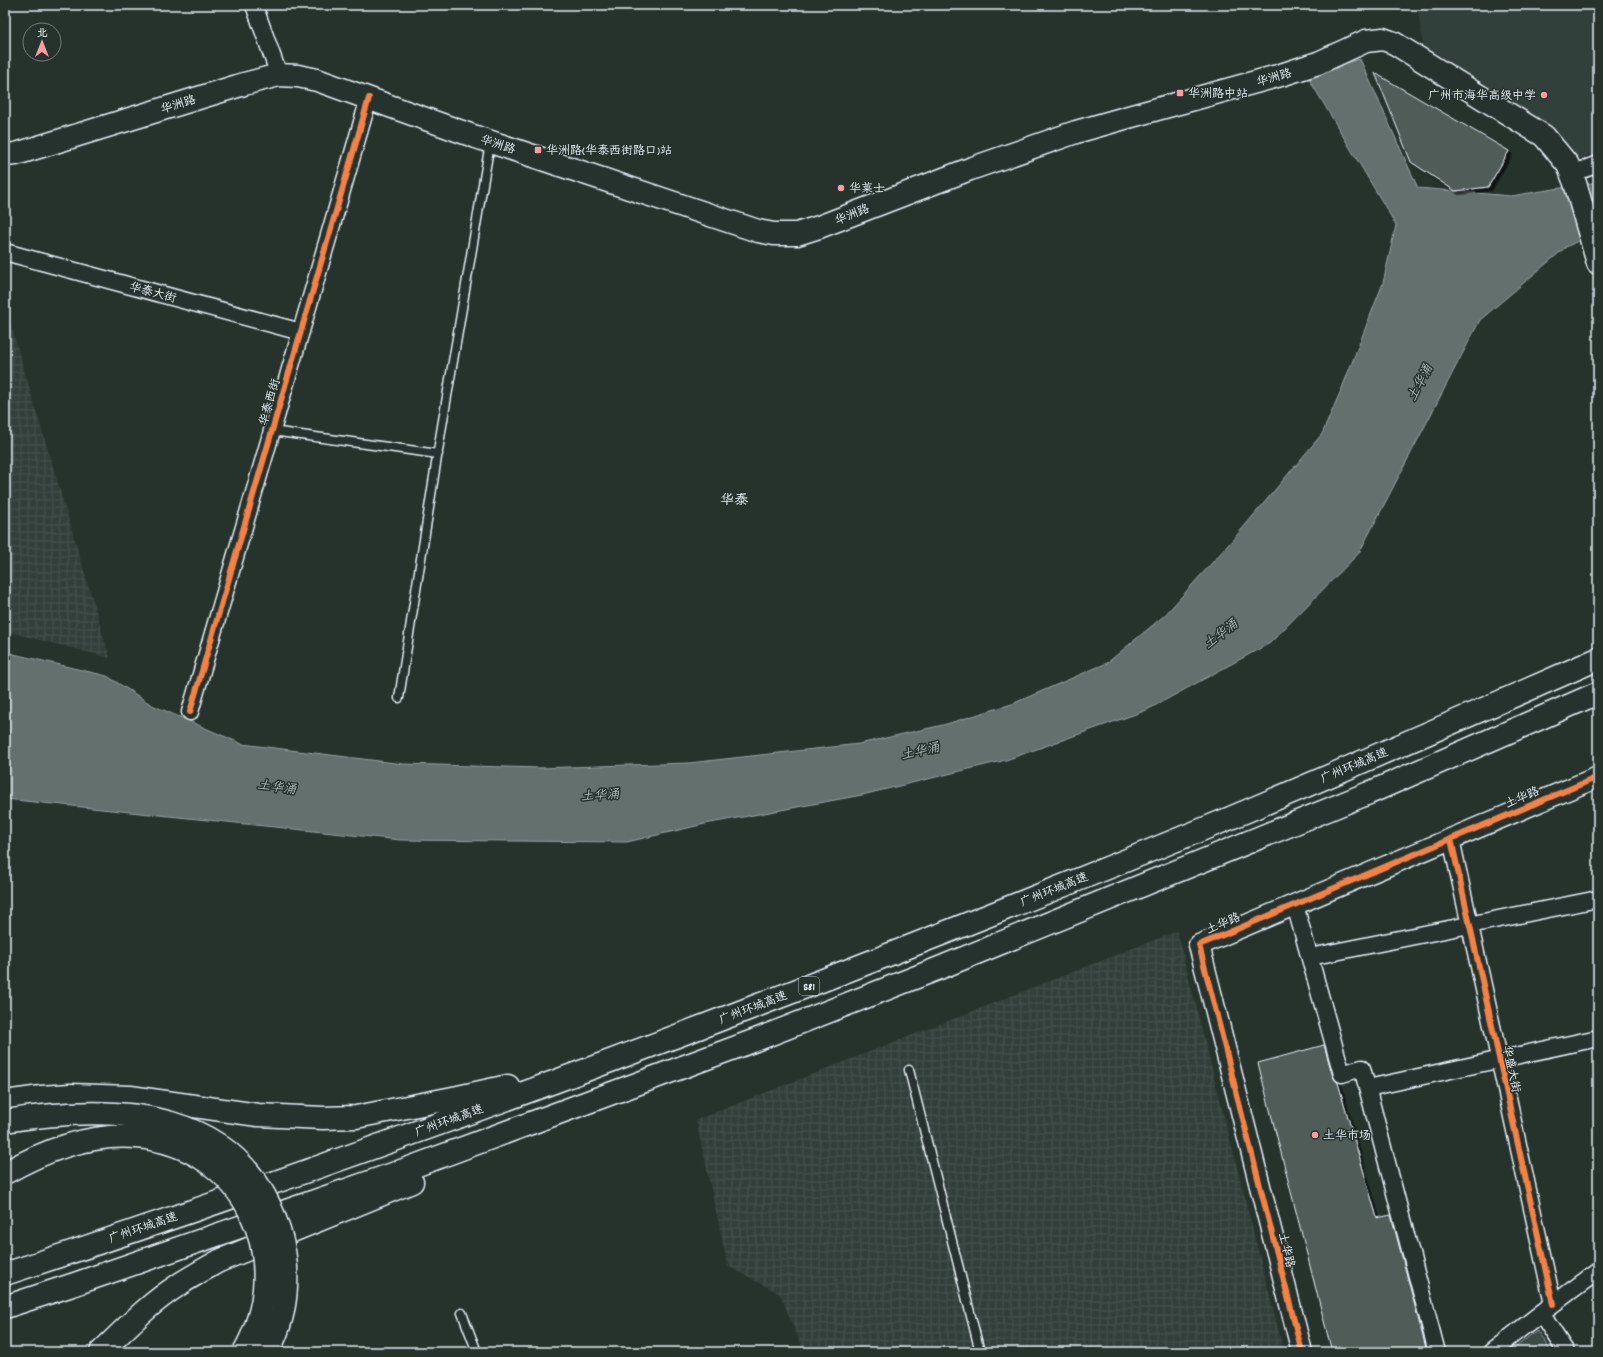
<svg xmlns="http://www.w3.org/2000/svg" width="1603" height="1357" viewBox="0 0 1603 1357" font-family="Dekko,'LXGW WenKai TC',sans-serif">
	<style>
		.built { fill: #333f3a }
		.industrial { fill: url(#industrial-grid) }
		.green { fill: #3e4b47; stroke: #939ea0 }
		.water { fill: #636f6d; stroke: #98a3a5 }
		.building { fill: #505c59; stroke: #e8f1f8; filter: url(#shadow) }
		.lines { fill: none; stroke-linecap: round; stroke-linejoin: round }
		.service-casing { stroke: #e8f1f8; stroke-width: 11 }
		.minor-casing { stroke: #e8f1f8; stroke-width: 19 }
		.tertiary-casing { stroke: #e8f1f8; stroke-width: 23 }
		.secondary-casing { stroke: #e8f1f8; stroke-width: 25 }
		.motorway-casing { stroke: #e8f1f8; stroke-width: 25 }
		.service { stroke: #26332d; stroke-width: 8 }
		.minor { stroke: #26332d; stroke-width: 16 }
		.tertiary { stroke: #26332d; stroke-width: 20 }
		.secondary { stroke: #26332d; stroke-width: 22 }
		.motorway { stroke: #26332d; stroke-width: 22 }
		.motorway-bridge-casing { stroke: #e8f1f8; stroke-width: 25; stroke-linecap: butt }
		.motorway-bridge { stroke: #26332d; stroke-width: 22 }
		.cycleway-casing { stroke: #26332d; stroke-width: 8 }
		.cycleway { stroke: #f48246; stroke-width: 6 }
		.poi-dot { fill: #ff9aa2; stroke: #26332d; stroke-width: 1.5 }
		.labels { text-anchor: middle; stroke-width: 3; stroke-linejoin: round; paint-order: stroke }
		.shield { fill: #26332d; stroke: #aeb8bb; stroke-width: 1 }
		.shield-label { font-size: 11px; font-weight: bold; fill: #e8f1f8 }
		.street-label { font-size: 12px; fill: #e8f1f8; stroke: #26332d }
		.poi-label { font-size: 12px; fill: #e8f1f8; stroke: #26332d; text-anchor: start }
		.water-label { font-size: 13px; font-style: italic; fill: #b3bdc0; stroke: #26332d }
		.quarter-label { font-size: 14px; fill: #e8f1f8; stroke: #26332d }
	</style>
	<defs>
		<pattern id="industrial-grid" width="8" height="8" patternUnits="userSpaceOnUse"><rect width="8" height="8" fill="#333f3a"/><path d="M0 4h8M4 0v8" fill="none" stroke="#47524e"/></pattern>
		<filter id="shadow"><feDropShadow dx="3.5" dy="3.5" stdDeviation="0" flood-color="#0009"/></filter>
	</defs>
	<rect width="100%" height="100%" fill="#26332d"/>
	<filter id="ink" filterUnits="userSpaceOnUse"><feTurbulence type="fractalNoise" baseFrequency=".025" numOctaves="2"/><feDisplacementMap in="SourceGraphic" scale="8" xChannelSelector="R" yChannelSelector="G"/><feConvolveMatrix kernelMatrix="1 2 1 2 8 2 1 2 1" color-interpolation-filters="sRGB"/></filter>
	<g filter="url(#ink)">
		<path class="built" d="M1417 5H1598V152L1574 160 1425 56Z"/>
		<path class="industrial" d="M5 306 110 658 5 631Z
			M1177 931 1284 1352H804L780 1294 728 1266 696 1120Z"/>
		<path class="green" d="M1537 1330 1551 1352H1510Z"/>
		<path class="water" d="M1360 59 1418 188 1511 196 1598 182V231L1566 247 1480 320 1359 553 1270 643 1147 710 1006 760 862 795 705 824 627 842 400 840 5 799V652L107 676 152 705 242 744 403 764 539 768 689 763 859 744 943 725 1012 704 1107 663 1165 615 1237 535 1322 434 1342 388 1383 283 1396 225 1306 74Z"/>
		<path class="building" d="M1375 73 1509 151 1488 187 1455 191 1411 162Z
			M1324 1045 1333 1077 1338 1083 1377 1218 1391 1215 1427 1352H1332L1258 1063Z"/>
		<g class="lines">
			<defs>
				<path id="service" d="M272 431 438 454
					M399 698 441 432 490 143
					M909 1070 980 1352
					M462 1313 477 1352"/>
				<path id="minor" d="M254 5 279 75
					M1571 174 1598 164
					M5 252 301 332
					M190 712 369 98
					M1451 839 1553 1304
					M1295 905 1342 1074 1362 1068 1437 1352
					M1310 957 1598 899
					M1368 1088 1598 1038
					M1541 1313 1566 1352
					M1491 1352 1541 1313 1598 1271"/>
				<path id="tertiary" d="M1302 1352 1199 945 1598 777"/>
				<path id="secondary" d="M5 155 16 154 244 84 279 75 298 76 317 80 476 137 758 231 774 234H797L819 227 970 169 1076 132 1132 116 1281 75 1318 63 1366 41 1383 39 1394 43 1544 136 1568 165 1575 183 1598 263"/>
				<path id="motorway" d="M5 1102 41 1097 70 1095 130 1097 258 1115 323 1118 356 1117 458 1097 508 1086
					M5 1274C418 1138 825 984 1228 819 1352 767 1475 713 1598 659
					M5 1307 75 1284 393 1174 753 1041 937 969 1369 793 1598 693
					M101 1352C125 1329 149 1304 177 1286 190 1277 205 1269 219 1261L412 1182"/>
			</defs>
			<use href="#service" class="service-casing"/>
			<use href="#minor" class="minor-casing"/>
			<use href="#tertiary" class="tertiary-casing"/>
			<use href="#secondary" class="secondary-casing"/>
			<use href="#motorway" class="motorway-casing"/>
			<use href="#service" class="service"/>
			<use href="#minor" class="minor"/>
			<use href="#tertiary" class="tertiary"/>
			<use href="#secondary" class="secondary"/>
			<use href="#motorway" class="motorway"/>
			<defs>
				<path id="motorway-bridge" d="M5 1121C117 1103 245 1106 281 1237 291 1274 287 1320 267 1352
					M5 1173C45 1150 90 1133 137 1137 246 1147 296 1260 244 1352"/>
			</defs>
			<use href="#motorway-bridge" class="motorway-bridge-casing"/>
			<use href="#motorway-bridge" class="motorway-bridge"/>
			<defs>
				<path id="cycleway" d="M190 712 369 98
					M1451 839 1553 1304
					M1302 1352 1199 945 1598 777"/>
			</defs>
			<use href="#cycleway" class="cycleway-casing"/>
			<use href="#cycleway" class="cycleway"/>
		</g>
	</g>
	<g class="poi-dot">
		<rect x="1176" y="89" width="8" height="8" rx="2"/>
		<circle cx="1544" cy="95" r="4"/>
		<rect x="534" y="146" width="8" height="8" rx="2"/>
		<circle cx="841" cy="188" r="4"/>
		<circle cx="1315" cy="1135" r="4"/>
	</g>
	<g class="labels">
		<rect class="shield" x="799" y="977" width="20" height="18" rx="3"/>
		<g class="shield-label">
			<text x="809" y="990">S81</text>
		</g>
		<g class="street-label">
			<text transform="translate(1274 77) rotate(-16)" y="4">华洲路</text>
			<text transform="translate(178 104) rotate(-17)" y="4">华洲路</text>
			<text transform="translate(498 144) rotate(18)" y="4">华洲路</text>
			<text transform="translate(852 214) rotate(-22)" y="4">华洲路</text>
			<text transform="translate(153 292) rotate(15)" y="4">华泰大街</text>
			<text transform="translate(269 402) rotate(-74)" y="4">华泰西街</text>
			<text transform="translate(1354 765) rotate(-23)" y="4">广州环城高速</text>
			<text transform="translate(1522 797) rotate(-23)" y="4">土华路</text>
			<text transform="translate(1054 889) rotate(-22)" y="4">广州环城高速</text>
			<text transform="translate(1223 923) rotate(-23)" y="4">土华路</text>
			<text transform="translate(753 1007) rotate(-21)" y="4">广州环城高速</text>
			<text transform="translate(1512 1069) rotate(78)" y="4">华盛大街</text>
			<text transform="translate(449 1120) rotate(-20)" y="4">广州环城高速</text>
			<text transform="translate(143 1227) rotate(-19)" y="4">广州环城高速</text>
			<text transform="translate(1287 1250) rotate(76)" y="4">土华路</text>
		</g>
		<g class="poi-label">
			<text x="1188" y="97">华洲路中站</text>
			<text x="1536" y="99" text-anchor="end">广州市海华高级中学</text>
			<text x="546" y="154">华洲路(华泰西街路口)站</text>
			<text x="849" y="192">华莱士</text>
			<text x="1323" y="1139">土华市场</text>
		</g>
		<g class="water-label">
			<text transform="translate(1419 382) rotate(-63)" y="5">土华涌</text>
			<text transform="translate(1220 633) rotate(-38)" y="5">土华涌</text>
			<text transform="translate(920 750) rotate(-13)" y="5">土华涌</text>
			<text transform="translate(277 786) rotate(8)" y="5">土华涌</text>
			<text transform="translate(600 794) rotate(-4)" y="5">土华涌</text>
		</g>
		<g class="quarter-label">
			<text x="734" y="504">华泰</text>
		</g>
	</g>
	<rect width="1603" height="1357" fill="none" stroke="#26332d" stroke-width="20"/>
	<rect x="10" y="10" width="1583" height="1337" fill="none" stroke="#e8f1f8" stroke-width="1.5" filter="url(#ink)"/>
	<g transform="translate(42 42)"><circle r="19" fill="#26332d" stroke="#747f7e"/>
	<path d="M0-3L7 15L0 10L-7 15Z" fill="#ff9aa2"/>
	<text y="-6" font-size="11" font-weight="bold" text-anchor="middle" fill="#e8f1f8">北</text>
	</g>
</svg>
